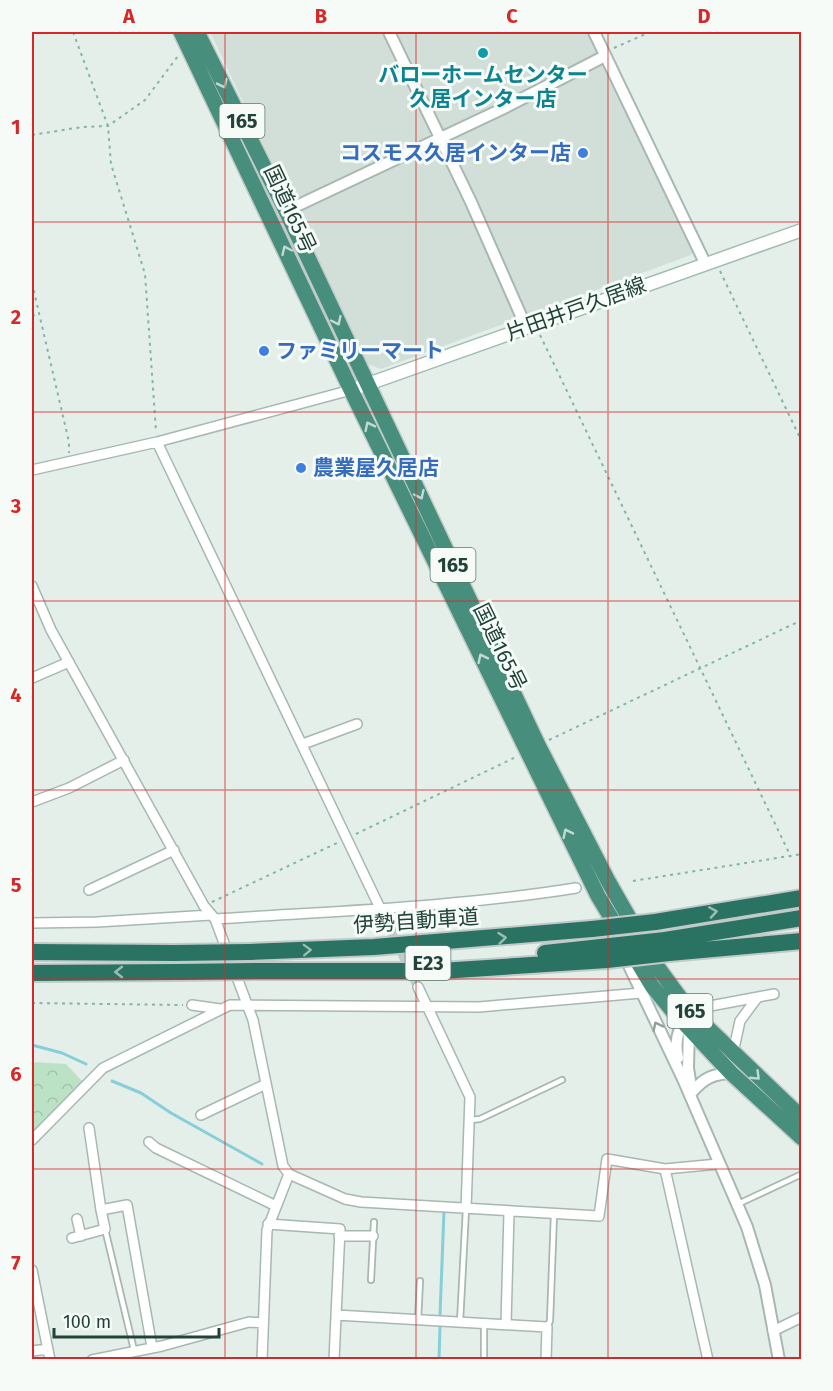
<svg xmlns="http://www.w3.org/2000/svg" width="833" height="1391" viewBox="0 0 833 1391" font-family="'Fira Sans','Noto Sans JP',sans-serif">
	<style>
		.built { fill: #d2dfd9 }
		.park { fill: url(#park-crowns) }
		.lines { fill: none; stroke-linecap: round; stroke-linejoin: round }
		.stream { stroke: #88ced9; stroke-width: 3 }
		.minor-tunnel { stroke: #bdcdc7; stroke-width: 9; stroke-dasharray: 9 4.5; stroke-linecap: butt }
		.service-casing { stroke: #a6b8b1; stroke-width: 8 }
		.minor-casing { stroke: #a6b8b1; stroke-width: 12 }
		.tertiary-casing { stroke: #a6b8b1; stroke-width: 14 }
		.secondary-casing { stroke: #a1bcb2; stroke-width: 15 }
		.trunk-casing { stroke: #c1cac8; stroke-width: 18 }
		.motorway-casing { stroke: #c1cac8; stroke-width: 20 }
		.path { stroke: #82b6a4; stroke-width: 2; stroke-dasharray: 3 4.5; stroke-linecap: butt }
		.service { stroke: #fff; stroke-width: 4.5 }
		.minor { stroke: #fff; stroke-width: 9 }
		.tertiary { stroke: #fff; stroke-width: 10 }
		.secondary { stroke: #fff; stroke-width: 12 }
		.trunk { stroke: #488e7c; stroke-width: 15 }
		.motorway { stroke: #2a7362; stroke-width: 16 }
		.motorway-bridge-casing { stroke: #c1cac8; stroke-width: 20; stroke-linecap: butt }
		.motorway-bridge { stroke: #2a7362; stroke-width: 16 }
		.oneway { stroke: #c2dad3 }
		.oneway2 { stroke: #9abeb4 }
		.oneway3 { stroke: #90a19c }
		.grid { fill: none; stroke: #d62828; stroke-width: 1.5; stroke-opacity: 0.55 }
		.culture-dot { fill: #0f9aa8; stroke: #f6fbf8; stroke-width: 2 }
		.shop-dot { fill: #3f7fe0; stroke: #f6fbf8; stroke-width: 2 }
		.labels { text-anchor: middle; stroke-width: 6; stroke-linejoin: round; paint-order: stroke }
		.shield { fill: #f6fbf8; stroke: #617a72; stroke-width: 1.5 }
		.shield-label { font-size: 20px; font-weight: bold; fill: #214339 }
		.culture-label { font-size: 21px; font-weight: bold; fill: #0d838f; stroke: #f6fbf8 }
		.shop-label { font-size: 21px; font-weight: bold; fill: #366cbe; stroke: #f6fbf8; text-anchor: start }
		.street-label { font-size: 21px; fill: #214339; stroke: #f6fbf8 }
		.neatline { fill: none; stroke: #d62828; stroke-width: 2 }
		.grid-label { font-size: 20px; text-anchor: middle; font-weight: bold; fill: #d62828 }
	</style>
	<defs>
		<pattern id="park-crowns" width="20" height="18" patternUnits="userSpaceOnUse" patternTransform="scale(1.5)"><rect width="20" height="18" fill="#bce2c5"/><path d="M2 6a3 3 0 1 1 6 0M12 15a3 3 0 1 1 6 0" fill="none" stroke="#a1c3aa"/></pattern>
	</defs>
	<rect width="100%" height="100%" fill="#e4efea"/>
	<path class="built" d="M210 32H589L694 251 691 255 381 369 367 364Z"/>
	<path class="park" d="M32 1062 66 1064 82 1081 32 1134Z"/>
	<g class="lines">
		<path class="stream" d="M32 1045 62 1053 86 1064
			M112 1081 141 1093 171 1113 262 1164
			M440 1315 444 1211
			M439 1360 440 1326"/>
		<path class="minor-tunnel" d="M390 929 418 987"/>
		<defs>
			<path id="service" d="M470 1120 480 1119 562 1080
				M738 1204 802 1174
				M105 1229 134 1350
				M371 1280 374 1222
				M418 1320 420 1281
				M460 1322 466 1209
				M547 1327 550 1321 554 1214
				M484 1360V1323"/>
			<path id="minor" d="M157 442 390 929
				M32 470 157 442 351 390
				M32 586 51 630 204 906 215 919 253 1020 283 1166 289 1174 345 1199 361 1202 599 1216 607 1159 665 1169 718 1164
				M32 678 69 662
				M303 744 357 724
				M32 802 69 788 124 760
				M89 890 174 850
				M215 919C335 911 457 907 576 888
				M32 923 97 922 211 915
				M418 987 470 1097 466 1209
				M192 1005 220 1009
				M689 1010 774 994
				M733 1053 740 1021 757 998
				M201 1115 266 1084
				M89 1128 101 1210
				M32 1140 103 1068 230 1005 479 1007 641 993
				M149 1142 156 1148 274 1205
				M665 1169 708 1360
				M77 1219 81 1236
				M268 1224 340 1229 334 1360
				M339 1236H373
				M72 1238 105 1229 101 1210 127 1205 152 1347
				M32 1270 50 1360
				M336 1315 547 1327 546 1360
				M506 1324 509 1212
				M773 1331 802 1317
				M32 1351 48 1349
				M92 1360 162 1346 249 1322 263 1323
				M262 1360 267 1230 289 1174"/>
			<path id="tertiary" d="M389 32 471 202 526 327
				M594 32 705 263
				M286 211 502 109 605 56
				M623 953 683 1079 747 1227 765 1285 779 1360
				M689 1025 688 1068 691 1087
				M678 1058C674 1042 678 1031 686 1016
				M692 1092C704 1078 713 1074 731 1073"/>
			<path id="secondary" d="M351 390 802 230"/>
			<path id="trunk" d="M181 32 351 390 598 896 652 986 671 1009 731 1073 802 1138
				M197 32 286 211 538 745 608 881 656 965 689 1010 802 1118"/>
			<path id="motorway" d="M655 922 802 898
				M665 940 802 918
				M32 952 174 953
				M249 952 374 947 592 929
				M545 953 601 947
				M669 953 802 941
				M254 971H441L607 960
				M32 973 178 972"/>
		</defs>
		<use href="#service" class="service-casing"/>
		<use href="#minor" class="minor-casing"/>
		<use href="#tertiary" class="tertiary-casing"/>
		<use href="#secondary" class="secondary-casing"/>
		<use href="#trunk" class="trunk-casing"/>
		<use href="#motorway" class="motorway-casing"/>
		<path class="path" d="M73 32 108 126 111 164 145 274 156 431
			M614 48 650 32
			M32 135 82 127 108 126 145 100 178 56
			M720 271 802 442
			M32 283 69 442V453
			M32 316 39 313
			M540 335 791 857
			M549 740 802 620
			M356 834 516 757
			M633 881 802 854
			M212 902 337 843
			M32 1003 183 1005"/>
		<use href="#service" class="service"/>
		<use href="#minor" class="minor"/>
		<use href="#tertiary" class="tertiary"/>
		<use href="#secondary" class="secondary"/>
		<use href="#trunk" class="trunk"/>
		<use href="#motorway" class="motorway"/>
		<defs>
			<path id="motorway-bridge" d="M592 929 655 922
				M601 947 665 940
				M174 953 249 952
				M607 960 669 953
				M178 972 254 971"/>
		</defs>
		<use href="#motorway-bridge" class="motorway-bridge-casing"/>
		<use href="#motorway-bridge" class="motorway-bridge"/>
	</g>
	<defs><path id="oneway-chevron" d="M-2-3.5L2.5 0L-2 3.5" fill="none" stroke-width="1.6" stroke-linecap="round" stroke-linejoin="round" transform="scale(1.5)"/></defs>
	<g class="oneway">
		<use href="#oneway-chevron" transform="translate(223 84) rotate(64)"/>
		<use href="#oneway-chevron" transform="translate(286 250) rotate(-115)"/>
		<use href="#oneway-chevron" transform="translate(337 321) rotate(65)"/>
		<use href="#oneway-chevron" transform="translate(369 426) rotate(-116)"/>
		<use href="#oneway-chevron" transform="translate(420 495) rotate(65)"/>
		<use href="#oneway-chevron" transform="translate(482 658) rotate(-116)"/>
		<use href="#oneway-chevron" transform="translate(567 833) rotate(-116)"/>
		<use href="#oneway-chevron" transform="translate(756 1076) rotate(44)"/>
	</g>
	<g class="oneway2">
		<use href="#oneway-chevron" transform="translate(713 912) rotate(-9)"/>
		<use href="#oneway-chevron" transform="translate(502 938) rotate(-6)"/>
		<use href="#oneway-chevron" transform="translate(307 950) rotate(-2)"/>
		<use href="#oneway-chevron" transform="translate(119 972) rotate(180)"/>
	</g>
	<use class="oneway3" href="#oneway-chevron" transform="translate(657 1026) rotate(-116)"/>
	<path class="grid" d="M225 32V1360M416 32V1360M608 32V1360M32 222H802M32 412H802M32 601H802M32 790H802M32 979H802M32 1169H802"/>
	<circle class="culture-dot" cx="483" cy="53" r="6"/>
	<g class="shop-dot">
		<circle cx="583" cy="153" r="6"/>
		<circle cx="264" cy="351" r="6"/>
		<circle cx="301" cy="468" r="6"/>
	</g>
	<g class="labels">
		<g class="shield">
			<rect x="219.5" y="104" width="45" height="34" rx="4.5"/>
			<rect x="430.5" y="548" width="45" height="34" rx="4.5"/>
			<rect x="405.5" y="946" width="45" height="34" rx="4.5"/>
			<rect x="667.5" y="994" width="45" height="34" rx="4.5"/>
		</g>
		<g class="shield-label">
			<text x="242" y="128">165</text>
			<text x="453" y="572">165</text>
			<text x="428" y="970">E23</text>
			<text x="690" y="1018">165</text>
		</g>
		<g class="culture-label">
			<text x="483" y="82">バローホームセンター<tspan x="483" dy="24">久居インター店</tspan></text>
		</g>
		<g class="shop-label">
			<text x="571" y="160" text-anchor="end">コスモス久居インター店</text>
			<text x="276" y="358">ファミリーマート</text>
			<text x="313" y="475">農業屋久居店</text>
		</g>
		<g class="street-label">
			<text transform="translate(290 209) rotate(65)" y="7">国道165号</text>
			<text transform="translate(576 309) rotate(-20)" y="7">片田井戸久居線</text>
			<text transform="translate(500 647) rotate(64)" y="7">国道165号</text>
			<text transform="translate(416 921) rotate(-4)" y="7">伊勢自動車道</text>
		</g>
	</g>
	<rect width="833" height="1391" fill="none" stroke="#f6fbf8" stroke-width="66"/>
	<path d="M54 1328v9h165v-9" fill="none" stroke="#214339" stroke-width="3"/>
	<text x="63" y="1328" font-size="18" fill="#214339" stroke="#f6fbf8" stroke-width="4.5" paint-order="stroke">100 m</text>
	<rect x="33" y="33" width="767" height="1325" class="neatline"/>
	<g class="grid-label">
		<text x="129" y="23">A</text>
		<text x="321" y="23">B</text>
		<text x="512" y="23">C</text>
		<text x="704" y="23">D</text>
		<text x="16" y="134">1</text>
		<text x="16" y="324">2</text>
		<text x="16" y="513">3</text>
		<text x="16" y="702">4</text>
		<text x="16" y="892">5</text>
		<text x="16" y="1081">6</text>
		<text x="16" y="1270">7</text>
	</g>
</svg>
